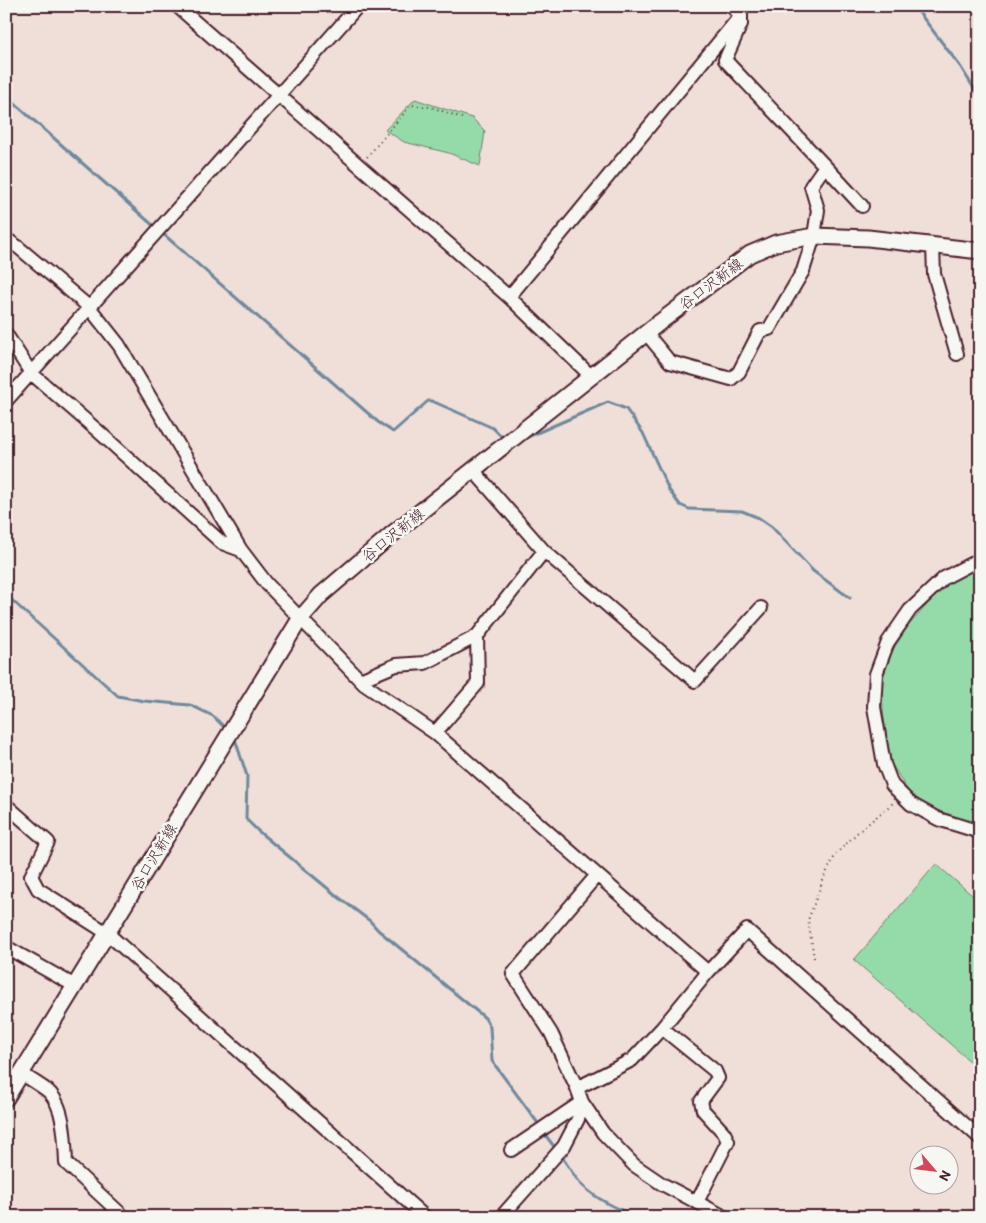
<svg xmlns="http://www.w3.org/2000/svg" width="986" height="1223" viewBox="0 0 986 1223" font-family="Itim,'Klee One',sans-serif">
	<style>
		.green { fill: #95dba9; stroke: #707d6a }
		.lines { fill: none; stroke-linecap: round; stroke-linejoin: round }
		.stream { stroke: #6f889c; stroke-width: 3 }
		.minor-casing { stroke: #4a1f2b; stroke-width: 16 }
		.major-casing { stroke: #4a1f2b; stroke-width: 19 }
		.path { stroke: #4a1f2b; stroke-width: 2; stroke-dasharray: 1 4; stroke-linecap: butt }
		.minor { stroke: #f6f6f2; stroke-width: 12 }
		.major { stroke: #f6f6f2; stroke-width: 15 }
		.labels { text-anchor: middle; stroke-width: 5; stroke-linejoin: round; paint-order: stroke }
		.street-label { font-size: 15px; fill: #4a1f2b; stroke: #f6f6f2 }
	</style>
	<rect width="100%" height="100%" fill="#f0dfd8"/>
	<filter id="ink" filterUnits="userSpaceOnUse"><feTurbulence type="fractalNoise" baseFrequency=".02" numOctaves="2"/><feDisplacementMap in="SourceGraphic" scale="10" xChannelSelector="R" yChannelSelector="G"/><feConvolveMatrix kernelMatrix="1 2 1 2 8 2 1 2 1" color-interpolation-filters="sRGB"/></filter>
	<g filter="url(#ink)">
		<path class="green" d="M415 99 472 118 485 131 480 166 449 153 404 142 385 130Z
			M980 567V823L930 809 908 791 891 763 884 721 881 683 892 651 909 625 948 581Z
			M936 864 980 902V1070L854 960Z"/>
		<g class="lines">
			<path class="stream" d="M914 6 960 66 980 98
				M6 96 156 228
				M161 232 378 422 393 432 428 401H432L493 428 505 440
				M523 439 608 402 626 409 643 433 669 490 680 505 689 509 742 511 759 518 772 527 813 571 850 598
				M6 595 118 696 144 701 190 705 213 716 227 730
				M234 736 247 776 246 819 258 831 337 896 370 921 378 930 485 1018 490 1027 492 1061 540 1126
				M543 1132 556 1149
				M561 1156C568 1165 574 1177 582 1185 597 1200 618 1209 637 1217
				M698 1217 701 1212 710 1217"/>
			<defs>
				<path id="minor" d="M177 6 509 297 592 377
					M825 166 862 206
					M6 239 18 247 89 307 119 345 241 550 267 584 364 684 435 733 708 972
					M933 246 934 274 957 354
					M509 297 741 15 731 6
					M646 333 670 362 731 379 739 372 760 331 769 329 803 271 814 236 818 210 811 186 825 166 725 60 741 24V15
					M6 334 31 373 98 431 222 543 241 550
					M6 401 358 6
					M473 470 544 551 695 681 761 608
					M980 559 944 578 910 610 888 642 876 674 874 707 884 764 892 785 911 804 938 819 980 832
					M360 680 396 665 425 663 477 636
					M435 733 478 683 477 636 544 551
					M6 805 48 842 31 876 38 889 107 933 425 1217
					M597 875 513 974 551 1033 577 1088 582 1102 603 1133 634 1165 662 1184 725 1217
					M6 947 75 986
					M662 1028 715 1071 718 1078 701 1101 703 1110 724 1133 728 1141 697 1202
					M22 1074C30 1079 40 1085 48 1091 65 1106 65 1142 66 1163L124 1217
					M577 1088 632 1060 662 1028 708 972 747 930 980 1138
					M511 1150 582 1102
					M501 1217 564 1146 578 1119 582 1102
					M854 1217H858"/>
				<path id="major" d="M6 1098 300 619 321 595 391 535 660 322 750 254 776 243 814 236 868 238 980 251"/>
			</defs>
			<use href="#minor" class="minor-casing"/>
			<use href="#major" class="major-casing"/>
			<path class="path" d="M367 157 411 105 431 107 465 119
				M814 958 808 920 825 875 836 854 857 833 893 803"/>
			<use href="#minor" class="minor"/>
			<use href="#major" class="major"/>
		</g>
	</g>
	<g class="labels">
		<g class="street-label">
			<text transform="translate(711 284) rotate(-37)" y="5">谷口沢新線</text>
			<text transform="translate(393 535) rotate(-39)" y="5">谷口沢新線</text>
			<text transform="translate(154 857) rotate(-59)" y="5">谷口沢新線</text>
		</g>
	</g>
	<rect width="986" height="1223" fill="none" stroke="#f6f6f2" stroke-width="25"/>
	<rect x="12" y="12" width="961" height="1198" fill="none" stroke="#4a1f2b" stroke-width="2" filter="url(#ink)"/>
	<g transform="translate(934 1170) rotate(118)"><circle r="24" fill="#f6f6f2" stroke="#b1a0a2"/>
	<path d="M0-4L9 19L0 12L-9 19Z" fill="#d1495b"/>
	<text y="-8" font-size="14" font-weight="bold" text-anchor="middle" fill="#4a1f2b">N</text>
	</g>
</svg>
